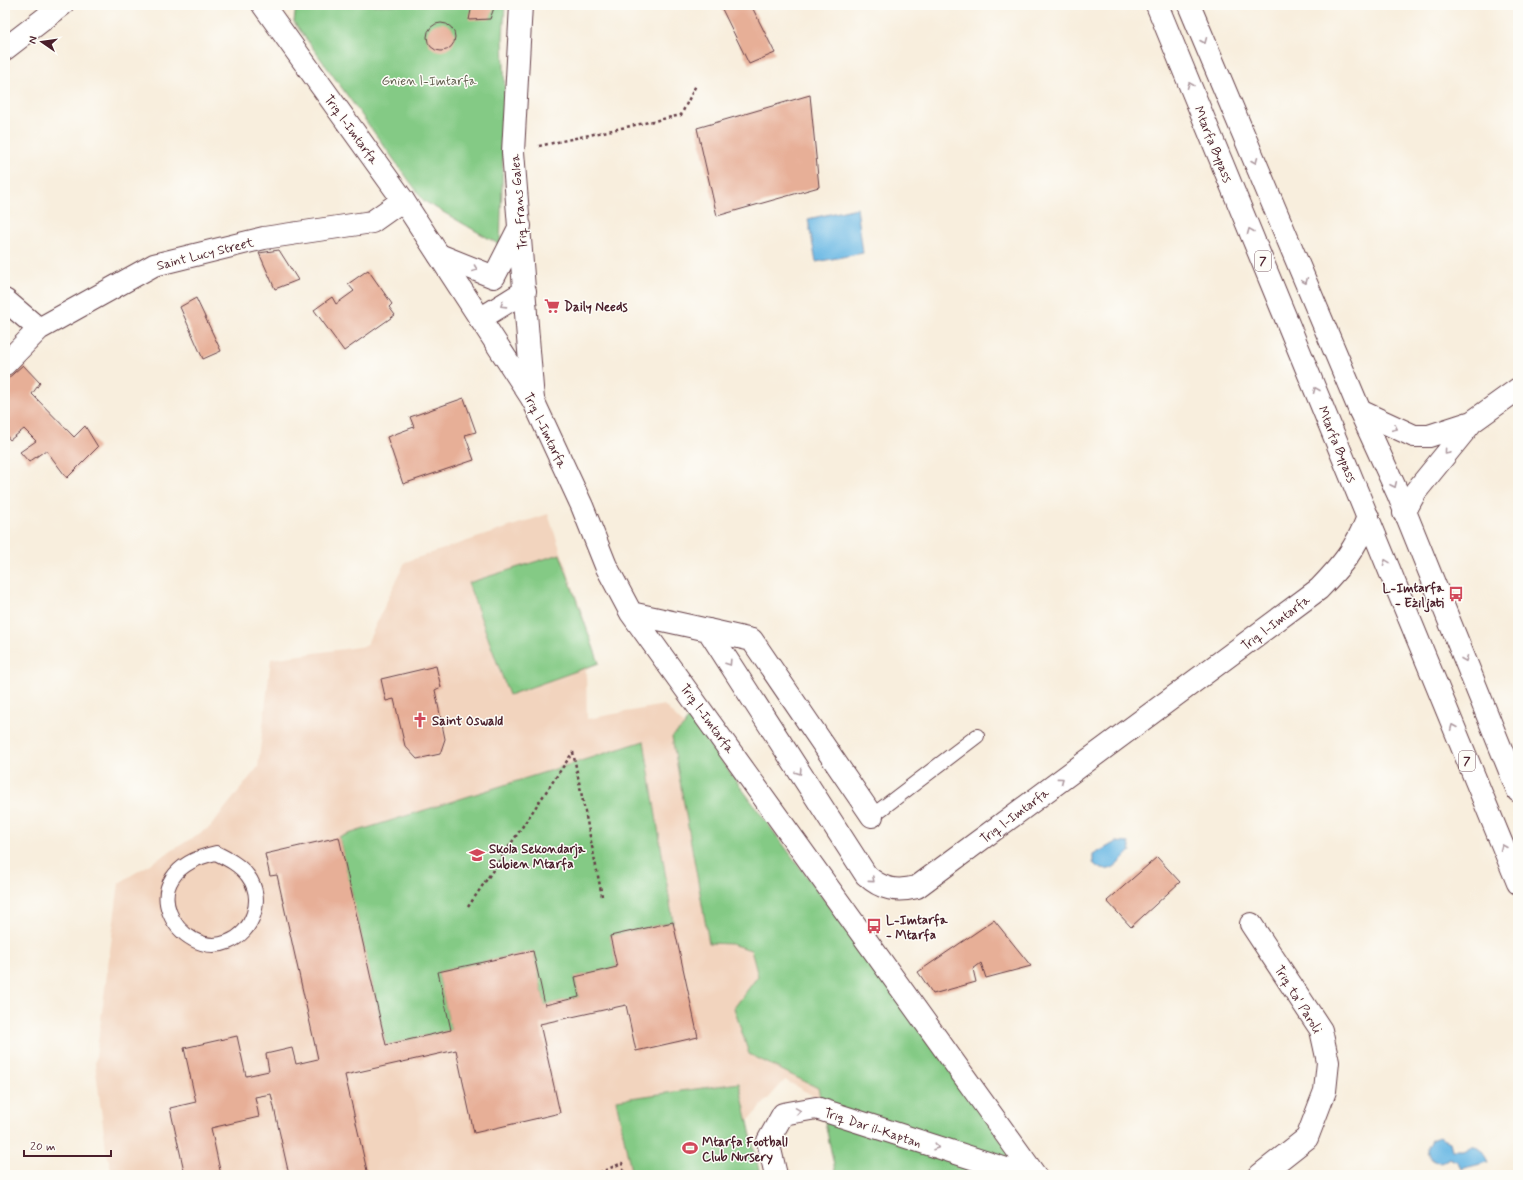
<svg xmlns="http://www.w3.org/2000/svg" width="1523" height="1180" viewBox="0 0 1523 1180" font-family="Mynerve,sans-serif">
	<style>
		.built { fill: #f2d4be }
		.green { fill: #84ca85; stroke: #677458 }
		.water { fill: #69b8e4; stroke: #5a6c88 }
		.building { fill: #e7af97 }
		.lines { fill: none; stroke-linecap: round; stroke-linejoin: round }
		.service-casing { stroke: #643e46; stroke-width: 16 }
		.minor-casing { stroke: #643e46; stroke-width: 24 }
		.tertiary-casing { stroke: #643e46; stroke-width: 24 }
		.trunk-casing { stroke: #643e46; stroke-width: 24 }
		.path { stroke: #643e46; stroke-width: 2.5; stroke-dasharray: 3 3; stroke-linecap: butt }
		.service { stroke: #fff; stroke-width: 14 }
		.minor { stroke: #fff; stroke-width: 22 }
		.tertiary { stroke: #fff; stroke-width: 22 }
		.trunk { stroke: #fff; stroke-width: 22 }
		.oneway { stroke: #ae9aa0 }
		.labels { text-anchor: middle; stroke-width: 3; stroke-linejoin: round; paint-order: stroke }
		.shield { fill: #fdfcf7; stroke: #806168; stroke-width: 1 }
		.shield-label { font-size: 12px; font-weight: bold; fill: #4a1f2b }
		.park-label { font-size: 13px; fill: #5e5b4a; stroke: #fdfcf7 }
		.street-label { font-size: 13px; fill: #4a1f2b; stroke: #fdfcf7 }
		.poi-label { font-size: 13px; font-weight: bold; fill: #4a1f2b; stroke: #fdfcf7; text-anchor: start }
	</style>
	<rect width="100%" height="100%" fill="#fdfcf7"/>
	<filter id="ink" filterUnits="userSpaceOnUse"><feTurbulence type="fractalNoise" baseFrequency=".025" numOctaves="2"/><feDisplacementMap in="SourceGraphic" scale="8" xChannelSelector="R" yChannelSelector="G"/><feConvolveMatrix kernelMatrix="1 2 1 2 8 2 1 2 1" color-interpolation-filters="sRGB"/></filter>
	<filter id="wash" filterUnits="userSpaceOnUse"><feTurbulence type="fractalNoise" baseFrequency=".012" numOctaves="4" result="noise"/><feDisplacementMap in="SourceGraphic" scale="16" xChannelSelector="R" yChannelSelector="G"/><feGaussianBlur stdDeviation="0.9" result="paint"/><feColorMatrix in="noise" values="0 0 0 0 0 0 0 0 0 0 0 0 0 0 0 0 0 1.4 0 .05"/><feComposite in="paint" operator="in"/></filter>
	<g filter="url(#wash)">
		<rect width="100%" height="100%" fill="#f8eedd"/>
		<path class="built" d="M548 514 599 663 586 669 587 719 664 705 684 725 689 717 697 724 703 736 1014 1157 943 1141 810 1094 785 1080 748 1121 760 1175H112L106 1148 95 1064 119 883 210 827 258 767 271 659 366 646 405 562Z"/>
		<path class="green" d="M296 5H505L503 38 505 96 500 245 424 201 294 22Z
			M560 554 599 663 509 695 468 583Z
			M689 717 1014 1157 1013 1175H836L818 1088 749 1054 734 1008 758 976 751 950 731 944 709 943 672 737 684 726Z
			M644 741 673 922 610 936 617 967 575 977 579 997 545 1005 533 951 438 972 451 1030 386 1045 339 837Z
			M739 1083 760 1175H632L616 1100Z"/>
		<path class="water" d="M857 208 863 253 816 262 808 219Z
			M1116 842 1129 843 1131 851C1119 862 1109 879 1093 863V855Z
			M1439 1137 1450 1142 1452 1150H1463L1470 1146H1475L1483 1152 1488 1162 1461 1169 1458 1162 1449 1158C1439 1166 1427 1161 1427 1147L1431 1140Z"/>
		<g id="blocks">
			<path class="building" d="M472 5H495L490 19 469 20Z
				M720 5H751L775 53 749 64Z
				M427 37a14 14 0 1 1 28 0a14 14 0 1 1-28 0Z
				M810 95 819 187 717 216 697 128Z
				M279 250 298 280 275 289 259 253Z
				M368 270 392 304 389 307 395 315 344 351 314 310 332 297 336 304 354 291 348 284Z
				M196 298 221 351 203 359 180 307Z
				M23 365 40 383 32 394 74 437 85 426 98 447 67 478 46 450 29 462 20 452 36 441 24 429 10 440 5 434V381Z
				M464 398 476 432 465 435 474 460 403 484 387 437 414 427 410 417Z
				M436 666 441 687 435 690 445 739 440 754 417 759 405 746 394 699 386 701 381 679Z
				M339 837 386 1045 451 1030 438 972 533 951 545 1005 579 997 575 977 617 967 610 936 673 922 698 1037 636 1051 626 1005 540 1024 560 1113 474 1133 456 1050 345 1075 368 1175H289L271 1094 255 1097 259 1117 211 1128 221 1175H185L170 1108 196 1102 184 1048 237 1036 246 1076 269 1071 266 1054 292 1048 296 1064 318 1059 277 875 270 876 265 854Z
				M1157 857 1180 882 1131 927 1107 901Z
				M994 920 1031 966 986 978 981 963 973 969 976 982 933 994 918 972Z"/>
		</g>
	</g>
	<g filter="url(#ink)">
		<use href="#blocks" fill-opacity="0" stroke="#643e46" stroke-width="1"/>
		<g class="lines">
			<defs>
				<path id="service" d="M872 816 977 736
					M216 853C228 859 240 865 248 876 265 899 253 932 228 942 180 962 124 873 216 853Z"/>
				<path id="minor" d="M521 5 513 152 533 400
					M5 49 62 5
					M439 255 494 277 520 226
					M5 300 39 329
					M480 319 525 291
					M5 364 39 329 154 265 264 238 372 222 403 200
					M708 630 752 640 872 816
					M1251 924 1321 1030 1328 1062 1325 1091 1307 1138 1260 1175
					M776 1175 768 1141 783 1114 816 1108 1025 1175"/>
				<path id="tertiary" d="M263 5 403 200 533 400 582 506 606 566 631 613 1035 1175
					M1360 411 1414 436H1429L1472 422
					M1404 513 1416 491 1472 422 1518 389
					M631 613 708 630 866 875C882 890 897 892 917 887L1319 589C1343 564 1355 550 1368 517"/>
				<path id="trunk" d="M1157 5 1518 883
					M1189 5 1360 411 1398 494 1518 791"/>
			</defs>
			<use href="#service" class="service-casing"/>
			<use href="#minor" class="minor-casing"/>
			<use href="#tertiary" class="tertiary-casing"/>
			<use href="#trunk" class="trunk-casing"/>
			<path class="path" d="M539 146 681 115 696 85
				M573 752 602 896
				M468 907 573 752
				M594 1175 622 1163 624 1175"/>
			<use href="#service" class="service"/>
			<use href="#minor" class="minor"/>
			<use href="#tertiary" class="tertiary"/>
			<use href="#trunk" class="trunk"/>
		</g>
		<defs><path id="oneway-chevron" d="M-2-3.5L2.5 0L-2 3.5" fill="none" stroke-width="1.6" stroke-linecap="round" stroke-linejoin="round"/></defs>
		<g class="oneway">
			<use href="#oneway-chevron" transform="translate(1204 41) rotate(67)"/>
			<use href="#oneway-chevron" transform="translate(1190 85) rotate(-112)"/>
			<use href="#oneway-chevron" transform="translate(1255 161) rotate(67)"/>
			<use href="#oneway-chevron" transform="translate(1250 231) rotate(-112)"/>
			<use href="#oneway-chevron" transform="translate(475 269) rotate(21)"/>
			<use href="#oneway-chevron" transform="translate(1305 281) rotate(67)"/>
			<use href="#oneway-chevron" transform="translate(503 305) rotate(148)"/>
			<use href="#oneway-chevron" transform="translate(1316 390) rotate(-112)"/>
			<use href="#oneway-chevron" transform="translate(1395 428) rotate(25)"/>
			<use href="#oneway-chevron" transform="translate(1447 452) rotate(130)"/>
			<use href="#oneway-chevron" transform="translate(1394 485) rotate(65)"/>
			<use href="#oneway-chevron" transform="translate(1386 562) rotate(-111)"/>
			<use href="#oneway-chevron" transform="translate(1465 659) rotate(68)"/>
			<use href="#oneway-chevron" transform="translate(729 663) rotate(57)"/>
			<use href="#oneway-chevron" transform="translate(1453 727) rotate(-113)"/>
			<use href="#oneway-chevron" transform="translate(799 772) rotate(57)"/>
			<use href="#oneway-chevron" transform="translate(1061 780) rotate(-37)"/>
			<use href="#oneway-chevron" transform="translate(1503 847) rotate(-113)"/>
			<use href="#oneway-chevron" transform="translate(872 880) rotate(41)"/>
			<use href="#oneway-chevron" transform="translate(798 1111) rotate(-9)"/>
			<use href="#oneway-chevron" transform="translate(936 1147) rotate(18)"/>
		</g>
	</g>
	<defs>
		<symbol id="supermarket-bare" viewBox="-9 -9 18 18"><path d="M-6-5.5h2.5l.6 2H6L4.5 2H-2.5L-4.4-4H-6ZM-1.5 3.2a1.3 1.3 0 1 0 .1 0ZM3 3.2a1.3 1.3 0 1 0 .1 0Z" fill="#d1495b" stroke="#fdfcf7" stroke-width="2.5" paint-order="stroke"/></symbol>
		<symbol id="bus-bare" viewBox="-9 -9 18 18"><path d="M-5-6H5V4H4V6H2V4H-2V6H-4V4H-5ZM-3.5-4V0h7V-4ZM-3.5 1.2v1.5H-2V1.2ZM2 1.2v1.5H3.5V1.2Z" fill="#d1495b" stroke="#fdfcf7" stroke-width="2.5" paint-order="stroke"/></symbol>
		<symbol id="church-bare" viewBox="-9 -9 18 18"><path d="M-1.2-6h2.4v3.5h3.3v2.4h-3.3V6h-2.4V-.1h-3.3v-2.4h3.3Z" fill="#d1495b" stroke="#fdfcf7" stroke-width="2.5" paint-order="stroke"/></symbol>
		<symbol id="school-bare" viewBox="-9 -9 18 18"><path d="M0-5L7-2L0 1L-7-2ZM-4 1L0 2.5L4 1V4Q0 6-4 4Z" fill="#d1495b" stroke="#fdfcf7" stroke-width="2.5" paint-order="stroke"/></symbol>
		<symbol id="stadium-bare" viewBox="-9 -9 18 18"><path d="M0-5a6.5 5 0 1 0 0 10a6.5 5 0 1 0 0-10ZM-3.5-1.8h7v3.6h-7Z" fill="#d1495b" stroke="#fdfcf7" stroke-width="2.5" paint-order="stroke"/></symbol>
	</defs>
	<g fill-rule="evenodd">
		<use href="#supermarket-bare" x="541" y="295" width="22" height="22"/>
		<use href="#bus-bare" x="1445" y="583" width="22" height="22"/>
		<use href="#church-bare" x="409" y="709" width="22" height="22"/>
		<use href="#school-bare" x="466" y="844" width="22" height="22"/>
		<use href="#bus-bare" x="863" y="915" width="22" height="22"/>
		<use href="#stadium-bare" x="679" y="1137" width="22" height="22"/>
	</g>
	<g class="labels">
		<g class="shield">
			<rect x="1255" y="251" width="16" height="20" rx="3"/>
			<rect x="1459" y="751" width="16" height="20" rx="3"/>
		</g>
		<g class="shield-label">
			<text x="1263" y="265">7</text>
			<text x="1467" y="765">7</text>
		</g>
		<g class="park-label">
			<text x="429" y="85">Gnien l-Imtarfa</text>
		</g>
		<g class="street-label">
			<text transform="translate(352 129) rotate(54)" y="5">Triq l-Imtarfa</text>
			<text transform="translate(1214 144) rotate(68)" y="5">Mtarfa Bypass</text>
			<text transform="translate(518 202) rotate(-95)" y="5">Triq Frans Galea</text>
			<text transform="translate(205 253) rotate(-14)" y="5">Saint Lucy Street</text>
			<text transform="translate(546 430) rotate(64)" y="5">Triq l-Imtarfa</text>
			<text transform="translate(1338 444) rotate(68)" y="5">Mtarfa Bypass</text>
			<text transform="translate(1275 622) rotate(-37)" y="5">Triq l-Imtarfa</text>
			<text transform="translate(708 718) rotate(54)" y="5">Triq l-Imtarfa</text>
			<text transform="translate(1014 815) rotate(-37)" y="5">Triq l-Imtarfa</text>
			<text transform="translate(1299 999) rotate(58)" y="5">Triq ta' Paroli</text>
			<text transform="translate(873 1127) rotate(18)" y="5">Triq Dar il-Kaptan</text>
		</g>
		<g class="poi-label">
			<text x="564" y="311">Daily Needs</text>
			<text x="1444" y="592" text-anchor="end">L-Imtarfa<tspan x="1444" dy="15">- Eżiljati</tspan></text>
			<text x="432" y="725">Saint Oswald</text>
			<text x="489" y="853">Skola Sekondarja<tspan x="489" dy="15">Subien Mtarfa</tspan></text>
			<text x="886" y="924">L-Imtarfa<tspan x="886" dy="15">- Mtarfa</tspan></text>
			<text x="702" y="1146">Mtarfa Football<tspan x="702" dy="15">Club Nursery</tspan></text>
		</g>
	</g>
	<rect width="1523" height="1180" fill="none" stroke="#fdfcf7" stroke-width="20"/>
	<g transform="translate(42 42) rotate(283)" stroke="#fdfcf7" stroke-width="3" paint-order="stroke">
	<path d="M0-3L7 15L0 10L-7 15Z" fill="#4a1f2b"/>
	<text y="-6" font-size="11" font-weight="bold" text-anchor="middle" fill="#4a1f2b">N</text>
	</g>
	<path d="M24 1150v6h87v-6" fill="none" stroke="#4a1f2b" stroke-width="2"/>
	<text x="30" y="1150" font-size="12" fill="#4a1f2b" stroke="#fdfcf7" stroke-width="3" paint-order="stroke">20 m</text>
</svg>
